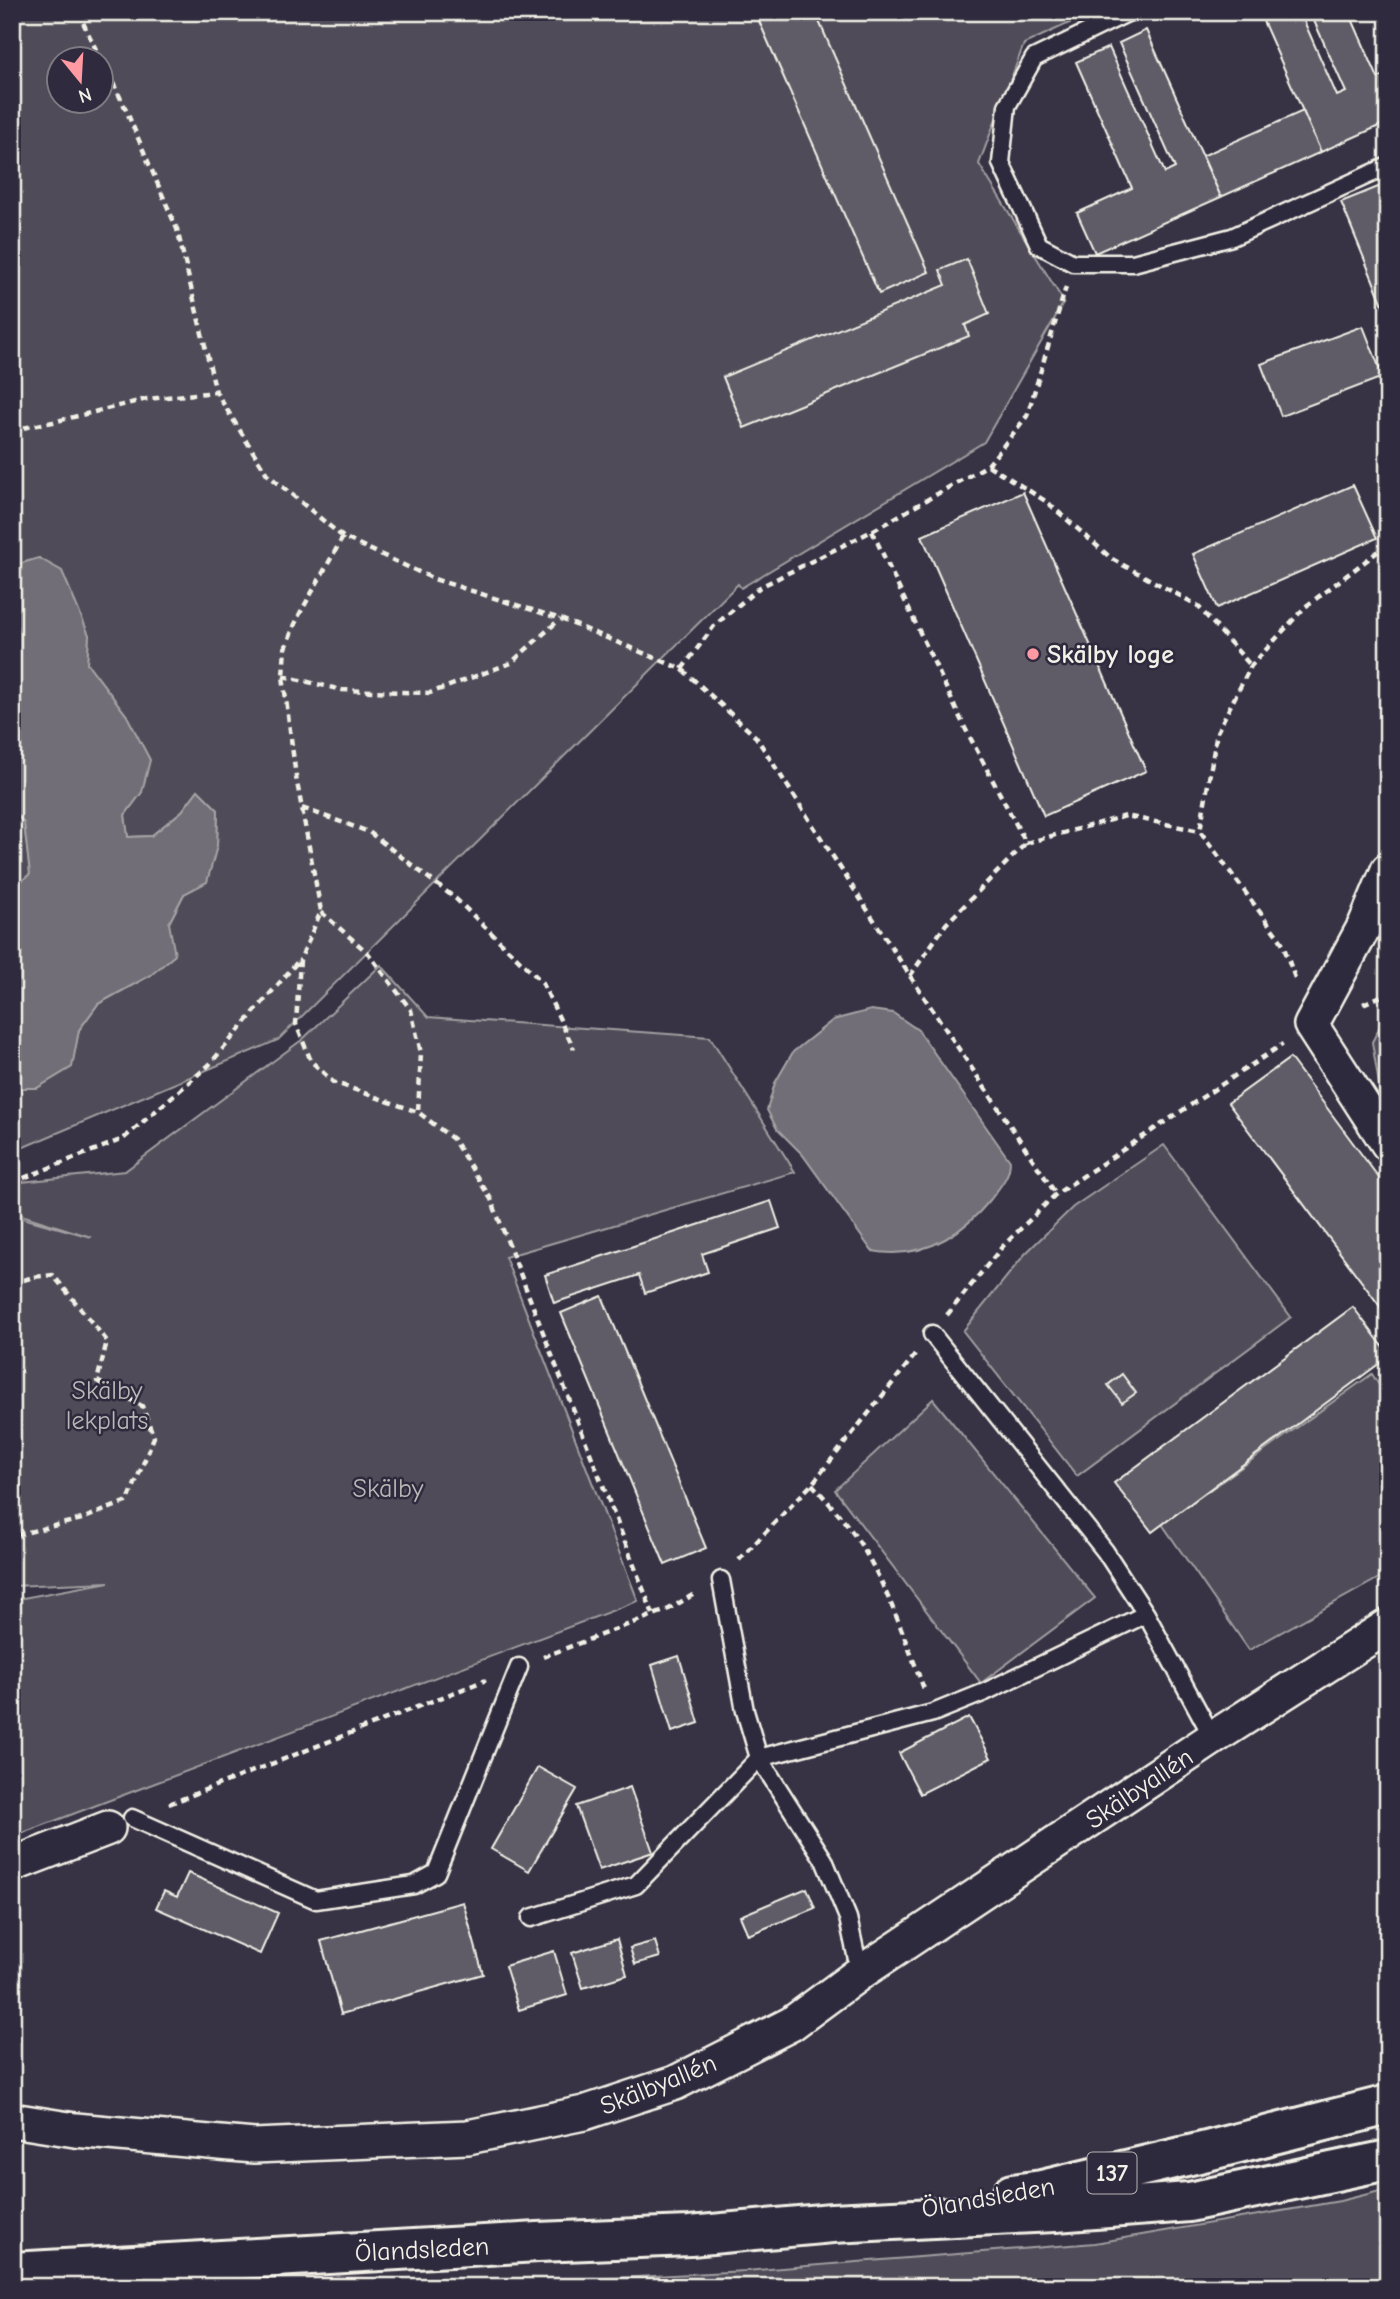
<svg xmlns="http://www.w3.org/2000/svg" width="1400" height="2299" viewBox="0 0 1400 2299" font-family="'Comic Neue',sans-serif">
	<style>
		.green { fill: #504b59; stroke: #a29ea0; stroke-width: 2; fill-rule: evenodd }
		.water { fill: #726e77; stroke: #a6a2a4; stroke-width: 2 }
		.building { fill: #5f5c67; stroke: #f4f1e8; stroke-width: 2 }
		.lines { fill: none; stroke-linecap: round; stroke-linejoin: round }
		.lane-casing { stroke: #f4f1e8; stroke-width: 21 }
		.street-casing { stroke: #f4f1e8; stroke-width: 38 }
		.primary-casing { stroke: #f4f1e8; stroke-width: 44 }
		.path { stroke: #f4f1e8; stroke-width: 4.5; stroke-dasharray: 7 5; stroke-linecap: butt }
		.lane { stroke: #2f2a3d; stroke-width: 16 }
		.street { stroke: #2f2a3d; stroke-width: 33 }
		.primary { stroke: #2f2a3d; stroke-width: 38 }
		.poi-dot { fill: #ff9aa2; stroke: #2f2a3d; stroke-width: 2.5 }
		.labels { text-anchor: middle; stroke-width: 5; stroke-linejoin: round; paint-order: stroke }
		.shield { fill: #2f2a3d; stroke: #b9b5b5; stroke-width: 2 }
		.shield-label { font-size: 24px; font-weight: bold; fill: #f4f1e8 }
		.poi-label { font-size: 26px; font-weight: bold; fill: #f4f1e8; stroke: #2f2a3d; text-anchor: start }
		.park-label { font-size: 26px; fill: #bbb7b6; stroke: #2f2a3d }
		.street-label { font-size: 26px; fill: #f4f1e8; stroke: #2f2a3d }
	</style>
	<rect width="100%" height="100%" fill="#373244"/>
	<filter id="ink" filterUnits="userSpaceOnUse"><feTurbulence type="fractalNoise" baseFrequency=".0143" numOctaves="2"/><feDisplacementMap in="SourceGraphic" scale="14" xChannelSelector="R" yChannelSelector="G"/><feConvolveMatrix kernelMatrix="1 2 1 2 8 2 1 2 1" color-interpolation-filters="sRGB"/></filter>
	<g filter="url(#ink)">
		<path class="green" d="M12 12H1093L1024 44 979 164 1064 302 984 442 741 588 738 584 278 1040 12 1152V1088H37L71 1067 79 1030 98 1004 151 975 169 923 184 894 217 846 218 810 198 790 182 811 151 836 128 837 125 815 142 792 127 716 87 663 89 635 39 558 12 566ZM60 60H102V102H60Z
			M12 810 24 823 30 874 12 889Z
			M381 965 428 1017 710 1037 795 1172 505 1257 638 1601 12 1837V1600L109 1582 12 1586V1215L91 1237 12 1212V1183L125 1171 303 1039Z
			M1388 1011V1110L1379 1084 1372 1042Z
			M1164 1145 1291 1317 1077 1476 963 1331 1025 1254 1073 1207Z
			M1372 1374 1388 1399V1573L1249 1650 1162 1524Z
			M933 1399 1095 1598 981 1683 835 1490Z
			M1388 2189V2287H456L745 2271 1095 2243 1340 2201Z"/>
		<path class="water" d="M39 558 62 571 89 635 87 663 127 716 150 760 142 792 125 815 128 837 151 836 182 811 198 790 218 810 217 846 207 882 184 894 169 923 175 955 151 975 98 1004 79 1030 72 1067 37 1088H12V889L30 874 24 823 12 810V566Z
			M871 1010 893 1013 918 1030 1010 1161C1010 1177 1000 1186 991 1199 960 1237 921 1260 872 1251L802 1154 777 1129 767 1110 775 1083 793 1052 833 1020Z"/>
		<path class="building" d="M755 12H815L929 272 879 294Z
			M1259 12H1300L1337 96 1346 92 1310 12H1349L1378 78 1388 74V122L1321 152Z
			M1146 30 1221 197 1095 253 1077 213 1132 188 1076 62 1109 47 1165 173 1175 168 1119 43Z
			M1303 111 1321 152 1221 197 1202 156Z
			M1388 183V317L1341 202Z
			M967 259 989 314 965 325 969 336 744 428 723 377 946 285 940 270Z
			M1363 326 1383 377 1281 416 1261 364Z
			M1353 485 1377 538 1217 608 1193 554Z
			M1023 492 1146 771 1044 816 922 536Z
			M1290 1058 1388 1190V1317L1228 1103Z
			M771 1201 780 1228 702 1254 708 1272 645 1293 639 1275 554 1303 545 1275Z
			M602 1296 706 1548 665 1565 561 1313Z
			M1353 1307 1388 1353V1357L1152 1532 1114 1483Z
			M1122 1374 1136 1393 1122 1403 1108 1385Z
			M679 1656 699 1723 672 1732 652 1665Z
			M969 1717 991 1758 920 1794 899 1753Z
			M538 1767 577 1789 529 1871 491 1849Z
			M630 1787 653 1852 599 1870 576 1806Z
			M188 1873 278 1913 260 1954 156 1908 164 1891 177 1897Z
			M807 1888 815 1908 748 1935 740 1916Z
			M463 1902 483 1974 341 2014 321 1941Z
			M617 1939 627 1975 583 1988 572 1953Z
			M655 1941 660 1957 635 1964 630 1948Z
			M554 1951 567 1995 519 2010 505 1966Z"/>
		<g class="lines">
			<defs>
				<path id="lane" d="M1129 12 1034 58 1007 106 1001 163 1039 245 1073 263H1133L1232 237 1388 166
					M932 1334 1105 1551 1146 1614 1213 1738
					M721 1580 745 1711 759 1758 824 1860 848 1918 860 1973
					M132 1818 316 1900 414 1885 436 1873 519 1667
					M531 1918 636 1885 759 1758 933 1713 985 1692 1146 1614"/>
				<path id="street" d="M1388 870 1365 925 1311 1025 1388 1144
					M12 1865 108 1828
					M12 2120 75 2130 254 2146 468 2137 584 2113 675 2083 791 2024 860 1973 1213 1738 1388 1626"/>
				<path id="primary" d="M1012 2194 1042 2190 1207 2151 1388 2105
					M12 2272 538 2242 690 2236 832 2223 1055 2212 1189 2202 1388 2160"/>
			</defs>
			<use href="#lane" class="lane-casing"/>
			<use href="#street" class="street-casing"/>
			<use href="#primary" class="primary-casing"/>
			<path class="path" d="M78 12 101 60
				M102 61 123 103 177 229 216 392 267 474 343 537 434 579 561 619 682 669 756 737 910 976 1056 1194
				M12 430 53 422 147 399 216 392
				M988 465 1047 502 1112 559 1197 605 1251 666
				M872 531 965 728 1026 843 1126 816 1200 831
				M343 537 298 617 285 648 283 676 296 777 321 911 300 960 296 1024 311 1061 333 1082 418 1112 453 1139 491 1199 653 1614
				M682 669 714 626 760 587 872 531 988 465 1027 416 1066 287
				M283 676 342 690 430 693 511 663 560 619
				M302 808 369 832 456 899 542 982 574 1049
				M321 912 368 953 411 1010 421 1053 418 1112
				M910 976 946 924 1026 843
				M1295 978 1282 942 1200 831 1217 732 1251 666 1305 607 1388 544
				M1363 1004 1388 993
				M12 1177 21 1179 123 1139 209 1065 299 960
				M12 1284 33 1277 53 1275 107 1341 97 1381 142 1406 154 1437 128 1501 82 1519 12 1536
				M947 1315 1002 1247 1056 1194 1283 1044
				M812 1484C830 1504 849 1525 863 1548 889 1592 906 1641 924 1689
				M739 1560 812 1484 915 1355
				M543 1657 669 1609 696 1593
				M169 1804 486 1680"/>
			<use href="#lane" class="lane"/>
			<use href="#street" class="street"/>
			<use href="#primary" class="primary"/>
		</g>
	</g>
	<circle class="poi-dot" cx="1033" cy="654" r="7"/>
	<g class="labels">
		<rect class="shield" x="1087.5" y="2152.5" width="49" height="41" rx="5"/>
		<g class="shield-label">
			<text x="1112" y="2181">137</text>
		</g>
		<g class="poi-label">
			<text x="1047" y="663">Skälby loge</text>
		</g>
		<g class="park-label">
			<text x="107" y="1399">Skälby<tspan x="107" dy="30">lekplats</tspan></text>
			<text x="388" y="1497">Skälby</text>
		</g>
		<g class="street-label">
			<text transform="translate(1139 1788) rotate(-34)" y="9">Skälbyallén</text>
			<text transform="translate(658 2084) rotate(-22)" y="9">Skälbyallén</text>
			<text transform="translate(988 2197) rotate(-10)" y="9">Ölandsleden</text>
			<text transform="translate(422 2249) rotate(-3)" y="9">Ölandsleden</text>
		</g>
	</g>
	<rect width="1400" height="2299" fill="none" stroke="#2f2a3d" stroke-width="42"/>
	<rect x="21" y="21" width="1358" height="2257" fill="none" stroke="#f4f1e8" stroke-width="2.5" filter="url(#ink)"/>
	<g transform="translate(80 80) rotate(162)"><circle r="33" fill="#2f2a3d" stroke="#7e7a81" stroke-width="2"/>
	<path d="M0-5L12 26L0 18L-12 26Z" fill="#ff9aa2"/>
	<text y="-10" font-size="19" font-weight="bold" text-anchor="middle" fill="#f4f1e8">N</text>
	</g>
</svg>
